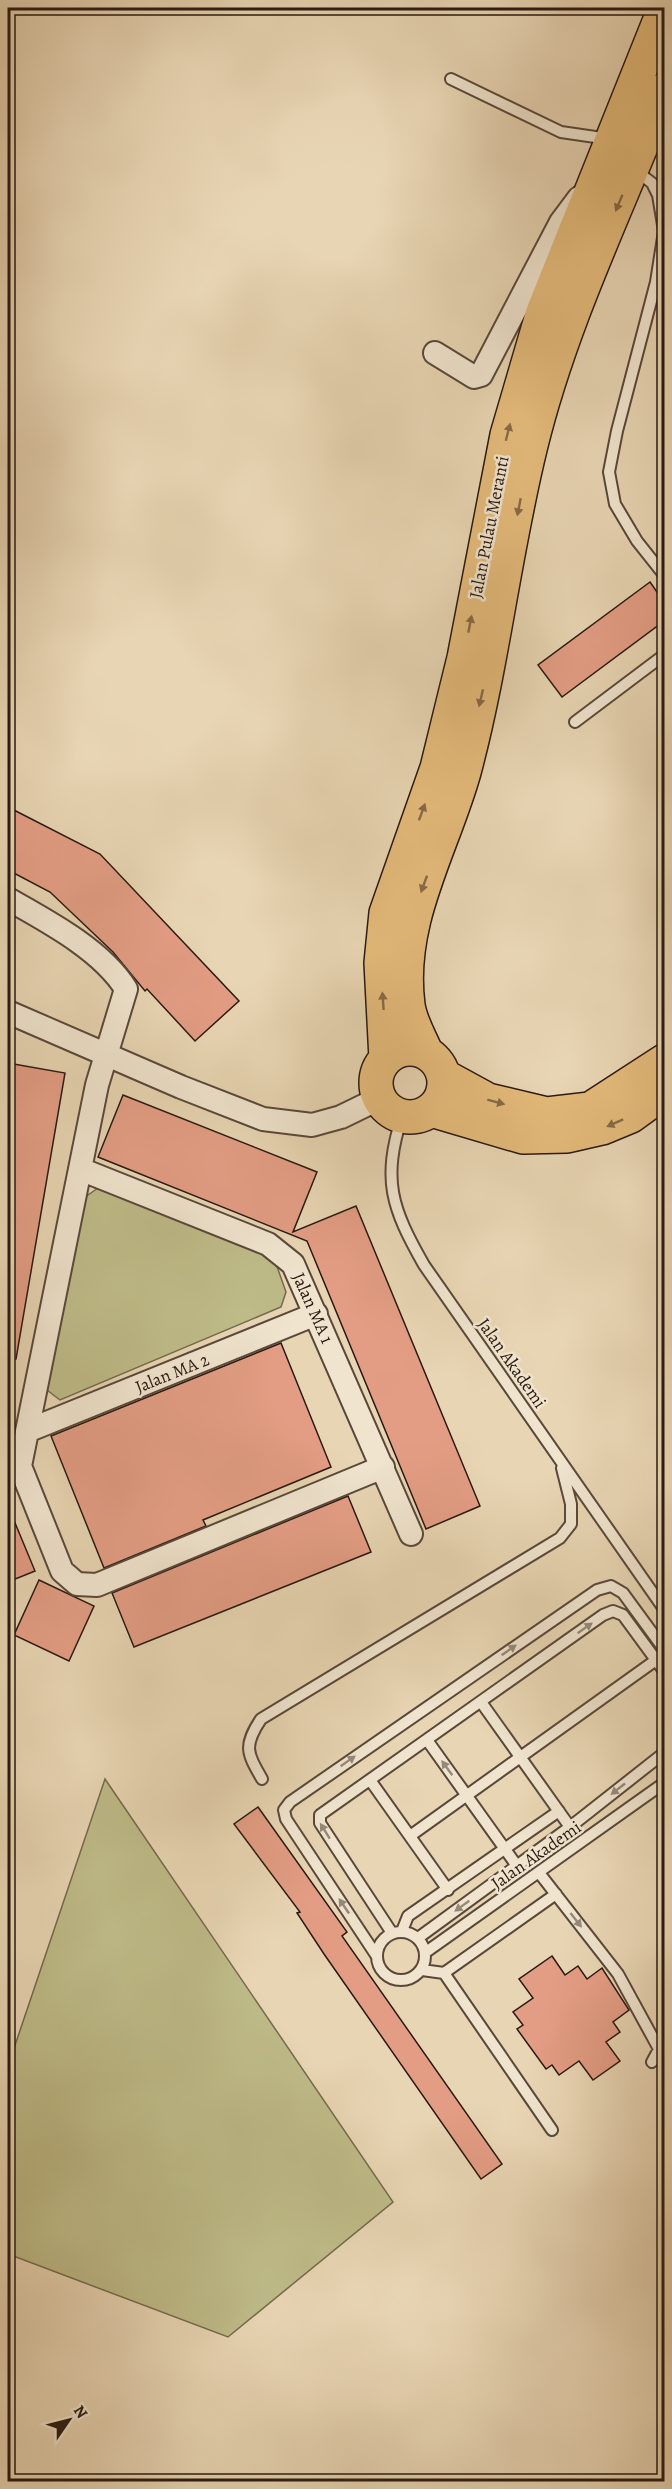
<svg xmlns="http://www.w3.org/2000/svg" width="672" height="2489" viewBox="0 0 672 2489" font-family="Alegreya,serif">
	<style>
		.green { fill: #bebb88; stroke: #746a4c; stroke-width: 1.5 }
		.building { fill: #e39d84; stroke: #291911; stroke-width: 1.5 }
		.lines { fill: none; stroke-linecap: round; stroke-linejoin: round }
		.service-casing { stroke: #59483a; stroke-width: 14 }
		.minor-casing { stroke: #59483a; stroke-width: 26 }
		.primary-casing { stroke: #291911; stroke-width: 36 }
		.service { stroke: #f0e4ce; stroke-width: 10 }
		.minor { stroke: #f0e4ce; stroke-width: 22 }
		.primary { stroke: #e4ba7a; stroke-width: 33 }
		.oneway { fill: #866a46 }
		.oneway2 { fill: #968979 }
		.labels { text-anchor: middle; stroke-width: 5; stroke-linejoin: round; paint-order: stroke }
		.street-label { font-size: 18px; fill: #291911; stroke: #f0e4ce }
	</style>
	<rect width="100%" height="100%" fill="#e8d5b3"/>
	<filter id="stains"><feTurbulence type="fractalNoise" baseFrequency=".00333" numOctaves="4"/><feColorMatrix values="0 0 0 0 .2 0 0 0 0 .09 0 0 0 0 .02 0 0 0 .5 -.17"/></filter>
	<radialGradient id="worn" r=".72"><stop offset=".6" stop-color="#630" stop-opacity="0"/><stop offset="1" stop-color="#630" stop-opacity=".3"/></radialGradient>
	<path class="green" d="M98 1188 274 1258 286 1292 281 1307 60 1400 43 1387 81 1200Z
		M105 1779 393 2202 228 2337 8 2254V2066Z"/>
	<path class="building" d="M650 582 664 602V621L562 697 538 665Z
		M8 807 100 854 239 1001 195 1041 147 989 145 991 113 952 50 892 8 870Z
		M8 1063 65 1073 16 1359 8 1358Z
		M123 1095 317 1172 293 1232 356 1206 480 1506 426 1529 307 1241 98 1157Z
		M281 1343 331 1467 203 1520 206 1526 104 1568 51 1436Z
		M348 1496 371 1552 134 1647 112 1593Z
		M8 1506 35 1571 8 1582Z
		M39 1580 94 1606 69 1661 14 1635Z
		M258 1807 347 1932 342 1936 502 2164 481 2179 324 1954 297 1913 300 1912 234 1824Z
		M552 1956 565 1975 578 1966 587 1979 602 1968 629 2010 613 2022 620 2032 606 2042 620 2061 593 2080 579 2061 559 2075 552 2065 546 2069 517 2029 523 2025 513 2012 533 1998 519 1979Z"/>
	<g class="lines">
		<defs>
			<path id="service" d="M451 79 561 132 609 139
				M635 170 652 183 658 195 664 231 656 282 617 431 609 472 615 504 637 541 664 575
				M575 722 664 655
				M402 1116C382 1180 391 1207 424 1265L664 1609
				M481 1702 570 1827
				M427 1740 517 1866
				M262 1779C247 1753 243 1746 261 1719L560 1538 571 1524V1504L562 1468
				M370 1780 448 1890
				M410 1836 656 1660
				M540 1874 618 1974 659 2049 652 2062
				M402 1931 408 1916 559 1811
				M377 1956a24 24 0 1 1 48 0a24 24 0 1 1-48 0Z
				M392 1933 320 1823V1815L603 1615 613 1611 623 1615 664 1671
				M418 1938 570 1827 664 1753
				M426 1952 664 1783
				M376 1955 286 1819 284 1810 290 1802 597 1590 611 1586 623 1593 664 1649
				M422 1970 444 1973 552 2130
				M444 1973 556 1894"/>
			<path id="minor" d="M435 353 474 377 481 375 561 222 579 198
				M8 899C47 921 102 950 126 989L97 1085 20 1466 62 1571 77 1584 97 1585 383 1467
				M8 1012 181 1087 263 1119 312 1125 341 1117 380 1098
				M80 1169 268 1244 293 1264 411 1534
				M27 1431 316 1314"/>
			<path id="primary" d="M376 1083a34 34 0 1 1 68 0a34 34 0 1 1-68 0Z
				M426 1052C420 1038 410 1021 408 1005 397 921 442 850 464 772 493 664 504 553 531 445 561 322 618 208 664 90
				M386 1059 381 963 386 913 437 768 464 658 507 435 543 312 664 10
				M444 1076 488 1100 547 1114 590 1109 664 1061
				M431 1110 523 1137 567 1136 602 1128 631 1116 664 1092"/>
		</defs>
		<use href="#service" class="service-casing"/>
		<use href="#minor" class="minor-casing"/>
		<use href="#primary" class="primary-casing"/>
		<use href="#service" class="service"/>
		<use href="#minor" class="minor"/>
		<use href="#primary" class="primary"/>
	</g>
	<defs><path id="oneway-solid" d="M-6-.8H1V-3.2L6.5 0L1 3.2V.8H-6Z" transform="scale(1.5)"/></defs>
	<g class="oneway">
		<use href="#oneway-solid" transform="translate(619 203) rotate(113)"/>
		<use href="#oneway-solid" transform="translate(508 432) rotate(-76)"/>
		<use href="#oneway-solid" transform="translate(519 507) rotate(101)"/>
		<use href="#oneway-solid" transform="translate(470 624) rotate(-79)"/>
		<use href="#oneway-solid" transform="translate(481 698) rotate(103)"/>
		<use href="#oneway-solid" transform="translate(422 812) rotate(-70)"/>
		<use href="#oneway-solid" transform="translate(424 884) rotate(110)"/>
		<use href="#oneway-solid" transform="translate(383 1001) rotate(-94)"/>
		<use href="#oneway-solid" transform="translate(496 1102) rotate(15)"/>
		<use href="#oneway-solid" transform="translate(615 1123) rotate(156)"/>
	</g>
	<g class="oneway2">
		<use href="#oneway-solid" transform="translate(585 1628) rotate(-35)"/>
		<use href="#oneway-solid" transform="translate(509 1650) rotate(-35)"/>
		<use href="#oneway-solid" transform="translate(348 1761) rotate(-35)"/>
		<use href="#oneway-solid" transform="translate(447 1768) rotate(-126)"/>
		<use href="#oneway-solid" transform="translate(618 1789) rotate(142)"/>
		<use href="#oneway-solid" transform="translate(325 1831) rotate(-122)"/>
		<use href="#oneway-solid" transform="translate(344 1906) rotate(-124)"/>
		<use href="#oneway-solid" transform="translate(462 1906) rotate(144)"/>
		<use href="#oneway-solid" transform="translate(576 1920) rotate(52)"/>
	</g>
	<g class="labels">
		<g class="street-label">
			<text transform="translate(489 527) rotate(-79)" y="6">Jalan Pulau Meranti</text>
			<text transform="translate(313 1308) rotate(66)" y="6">Jalan MA 1</text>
			<text transform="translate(512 1363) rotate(55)" y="6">Jalan Akademi</text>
			<text transform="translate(172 1373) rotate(-22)" y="6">Jalan MA 2</text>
			<text transform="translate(536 1855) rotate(-35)" y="6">Jalan Akademi</text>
		</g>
	</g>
	<rect width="672" height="2489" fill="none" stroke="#e8d5b3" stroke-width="30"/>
	<rect x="9" y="9" width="654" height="2471" fill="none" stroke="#291911" stroke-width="3"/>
	<rect x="15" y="15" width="642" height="2459" fill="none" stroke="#291911" stroke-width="1.5"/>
	<g transform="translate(69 2420) rotate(55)" stroke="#f0e4ce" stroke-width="4.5" paint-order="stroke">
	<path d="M0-4.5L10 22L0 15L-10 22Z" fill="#291911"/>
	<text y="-9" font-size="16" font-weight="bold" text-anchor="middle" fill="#291911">N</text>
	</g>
	<rect width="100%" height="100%" filter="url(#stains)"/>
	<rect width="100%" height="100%" fill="url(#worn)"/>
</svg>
